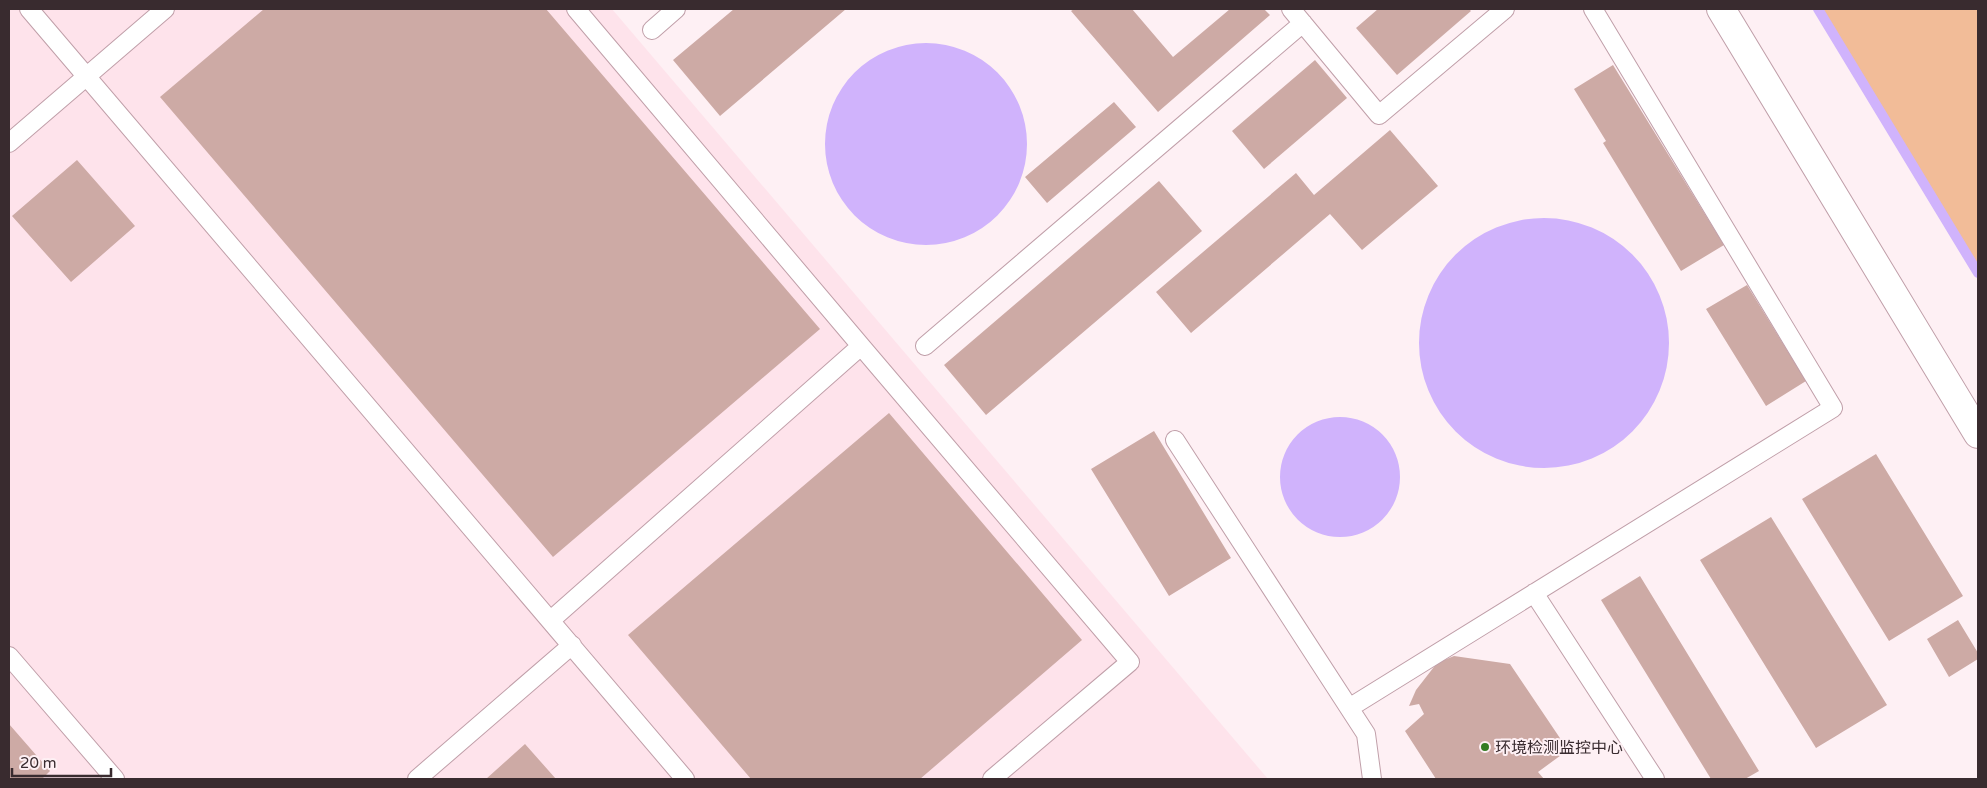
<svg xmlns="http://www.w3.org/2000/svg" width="1987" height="788" viewBox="0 0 1987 788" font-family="'Varela Round','Noto Sans SC',sans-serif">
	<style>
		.built { fill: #fee3eb }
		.green { fill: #f2bc98 }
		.water { fill: #d0b3fc }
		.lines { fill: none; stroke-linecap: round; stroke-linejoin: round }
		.stream { stroke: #d0b3fc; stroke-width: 10 }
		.building { fill: #cdaaa5 }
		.lane-casing { stroke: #c09fa9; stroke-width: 20 }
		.street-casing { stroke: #c09fa9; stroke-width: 30 }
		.lane { stroke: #fff; stroke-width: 18 }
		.street { stroke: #fff; stroke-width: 28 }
		.poi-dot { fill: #337c22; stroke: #fef0f4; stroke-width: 2 }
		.labels { text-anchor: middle; stroke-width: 4; stroke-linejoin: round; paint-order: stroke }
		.poi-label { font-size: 16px; fill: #392b2f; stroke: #fef0f4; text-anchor: start }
	</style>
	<rect width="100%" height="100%" fill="#fef0f4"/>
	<path class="built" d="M9 9H612L1268 779H9Z"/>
	<path class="green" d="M1822 9H1978V276Z"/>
	<path class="water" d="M825 144a101 101 0 1 1 202 0a101 101 0 1 1-202 0Z
		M1419 343a125 125 0 1 1 250 0a125 125 0 1 1-250 0Z
		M1280 477a60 60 0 1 1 120 0a60 60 0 1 1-120 0Z"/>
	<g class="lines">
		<path class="stream" d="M1818 9 1978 273"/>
	</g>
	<path class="building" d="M264 9H546L820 329 553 557 160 97Z
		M734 9H846L720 116 673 60Z
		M1074 9H1132L1173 57 1230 9H1264L1270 15 1158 112 1071 11Z
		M1378 9H1469L1471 11 1397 75 1356 28Z
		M1315 60 1347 98 1264 169 1232 131Z
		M1613 65 1724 245 1681 271 1603 143 1606 141 1574 89Z
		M1114 102 1136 127 1047 203 1025 177Z
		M1390 130 1438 186 1362 250 1330 214 1191 333 1156 292 1296 173 1314 195Z
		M77 160 135 226 71 282 12 216Z
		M1159 181 1202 231 986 415 944 365Z
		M1747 285 1806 381 1766 406 1706 309Z
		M889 413 1082 640 920 779H751L628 635Z
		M1154 431 1231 558 1169 596 1091 469Z
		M1876 454 1963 596 1889 641 1802 499Z
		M1771 517 1887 705 1816 748 1700 560Z
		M1640 576 1759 771 1745 779H1711L1601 600Z
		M1958 620 1978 653V659L1949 677 1927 639Z
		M1454 656 1510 664 1568 750 1538 772 1544 779H1436L1405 731 1424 714 1419 704 1409 706 1416 690 1437 663Z
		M9 724 50 771 42 779H9Z
		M525 744 556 779H486Z"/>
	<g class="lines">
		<defs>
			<path id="lane" d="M29 9 685 779
				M1291 9 1379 115 1505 9
				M652 30 676 9
				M9 143 165 9
				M861 346 1130 662 992 779
				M925 346 1303 23
				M1175 440 1366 734 1372 779
				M1534 593 1655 779
				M551 620 861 346 576 9
				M9 656 115 779
				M1349 708 1833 408 1593 9
				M417 779 572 645"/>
			<path id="street" d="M1721 9 1978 434"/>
		</defs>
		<use href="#lane" class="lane-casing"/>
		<use href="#street" class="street-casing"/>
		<use href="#lane" class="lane"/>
		<use href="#street" class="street"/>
	</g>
	<circle class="poi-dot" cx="1485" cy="747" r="5"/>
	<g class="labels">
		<g class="poi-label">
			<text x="1495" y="753">环境检测监控中心</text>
		</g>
	</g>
	<rect width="1987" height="788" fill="none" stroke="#392b2f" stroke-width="20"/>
	<path d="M12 768v8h99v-8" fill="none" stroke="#392b2f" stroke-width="2.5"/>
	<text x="20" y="768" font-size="15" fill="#392b2f" stroke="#fef0f4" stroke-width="4" paint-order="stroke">20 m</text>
</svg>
